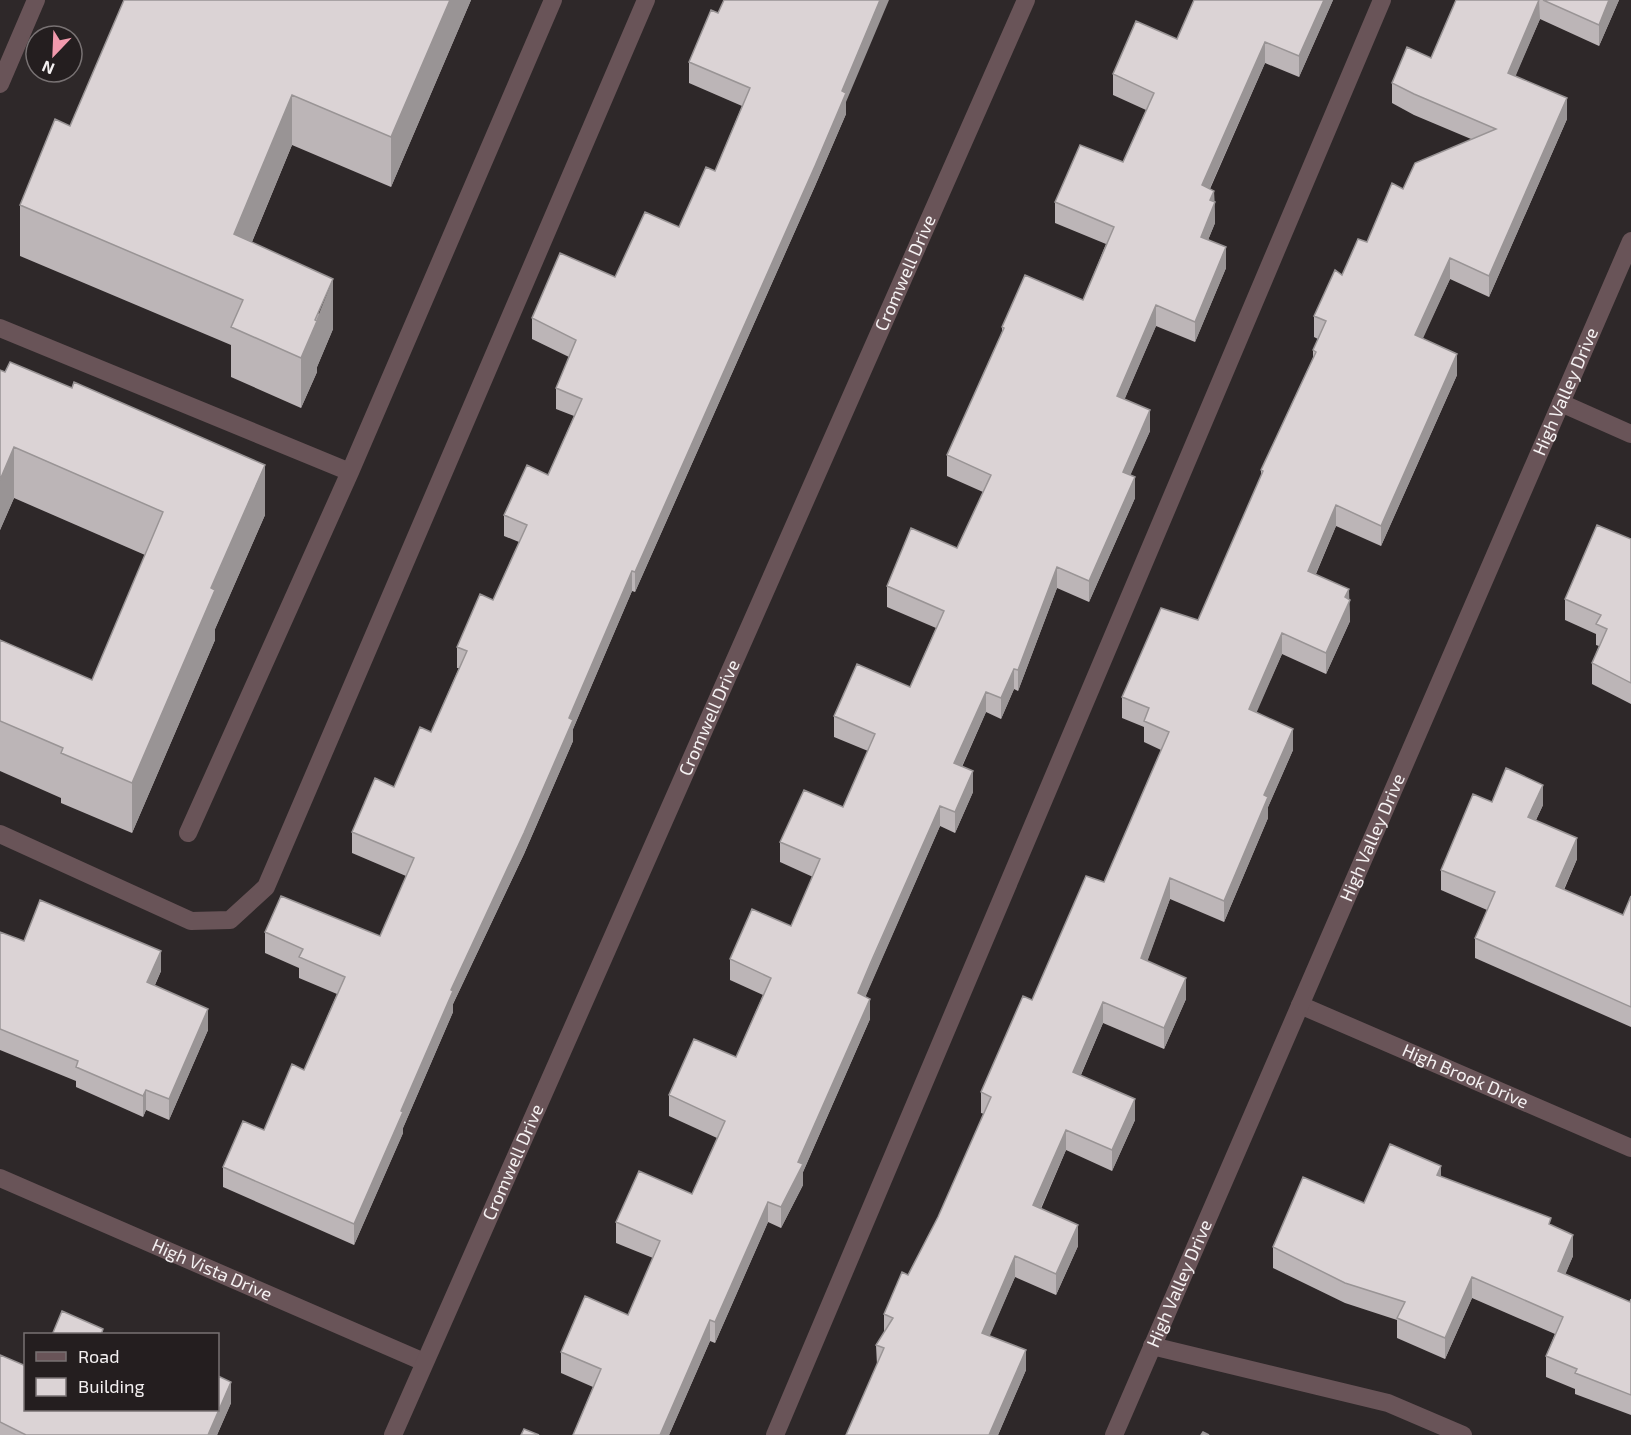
<svg xmlns="http://www.w3.org/2000/svg" width="1631" height="1435" viewBox="0 0 1631 1435" font-family="'Exo 2',sans-serif">
	<style>
		.lines { fill: none; stroke-linecap: round; stroke-linejoin: round }
		.service { stroke: #695458; stroke-width: 18 }
		.minor { stroke: #695458; stroke-width: 18 }
		.wall { fill: #bcb5b7 }
		.shaded-wall { fill: #999495 }
		.building { fill: #dbd3d5; stroke: #999495; stroke-width: 1.5 }
		.labels { text-anchor: middle; stroke-width: 6; stroke-linejoin: round; paint-order: stroke }
		.street-label { font-size: 18px; fill: #f5f1f2; stroke: #241e1f }
	</style>
	<rect width="100%" height="100%" fill="#2e2829"/>
	<g class="lines">
		<path class="service" d="M0 84 36 0
			M0 328 350 472
			M188 833 350 472 553 0
			M0 834 191 921 230 920 266 887 646 0
			M1152 1346 1388 1403 1463 1435
			M775 1435 1382 0"/>
		<g class="minor">
			<path d="M1561 403 1631 434"/>
			<path id="s1" d="M1300 1005 1631 1148"/>
			<path id="s2" d="M0 1178 424 1362"/>
			<path id="s3" d="M393 1435 1026 0"/>
			<path id="s4" d="M1114 1435 1631 241"/>
		</g>
	</g>
	<path class="wall" d="M124 0H471L391 187 292 145 252 242 333 329 317 367V372L301 408 231 377V345L20 256V205L70 126Z
		M1333 0 1299 77 1265 63 1210 189 1214 191 1215 223 1208 240 1226 268 1195 342 1156 326 1124 400 1150 431 1130 475 1135 498 1089 602 1057 588 1018 691 1014 689 1001 719 986 712 962 767 973 792 955 833 940 826 865 997 870 1019 803 1172V1185L781 1228 768 1222 715 1343 710 1341 669 1435H573L593 1387 561 1373V1352L628 1315 653 1258 616 1243V1222L692 1194 717 1138 669 1116V1095L736 1057 763 995 730 980V959L791 926 813 877 780 862V842L843 807 868 751 834 737V716L910 687 936 628 887 607V586L957 548 983 492 947 476V455L1002 332V327L1083 300 1106 244 1055 223V202L1123 162 1146 110 1113 95V74L1177 39Z
		M1456 0H1619L1599 46 1540 19 1515 76 1567 119 1489 297 1450 279 1422 339 1457 375 1381 546 1336 526 1316 574 1349 599 1350 621 1326 674 1282 654 1256 712 1293 750 1268 807V818L1224 922 1170 899 1147 961 1186 999 1164 1049 1103 1023 1081 1075 1135 1120 1112 1171 1066 1150 1041 1209 1078 1246 1056 1295 1015 1277 989 1336 1026 1370 998 1435H846L877 1365 876 1345 884 1333V1314L908 1275 938 1217 984 1114 981 1113V1092L1032 1000 1104 882 1161 750 1144 742V727L1122 718V697L1198 620 1261 476V470L1313 358V350L1318 339 1314 337V316L1342 275 1367 242 1403 189 1471 139 1414 115 1392 103V83L1431 58Z
		M689 62 846 102V114L815 186 635 592 632 591 573 729V741L524 854 453 1004V1012L403 1128V1133L354 1245 223 1187V1167L264 1130 304 1070 337 994 299 978V968L265 953V932L380 936 406 876 352 853V832L394 787 431 732 459 668H457V647L493 600 519 542 504 536V515L548 475 574 416 556 409V388L569 357 532 339V318L615 277 679 227 715 171 742 106 689 83Z
		M0 370 265 515 215 629V640L132 833 61 803V798L0 771V640L92 680 145 555 14 498 0 530Z
		M1631 539V704L1592 684V663L1599 646 1596 645V634L1565 620V599Z
		M1492 802 1543 805 1536 820 1577 859 1564 890 1623 915 1631 896V1027L1475 958V938L1487 910 1441 890V870Z
		M0 932 24 941 161 971 155 985 208 1030 169 1120 146 1110 143 1117 76 1087V1081L0 1050Z
		M1441 1177 1551 1225 1573 1256 1565 1274 1630 1302 1631 1299V1415L1575 1394V1389L1546 1377V1356L1555 1334 1472 1298 1445 1359 1397 1338V1320L1345 1303 1273 1268V1247L1364 1203Z
		M0 1355 26 1410 231 1403 217 1435H0Z"/>
	<path class="shaded-wall" d="M450 0H471L391 187V137Z
		M880 0H889L846 102V114L815 186 635 592V572Z
		M1324 0H1333L1299 77V56Z
		M1539 0 1540 19 1508 94V73Z
		M1609 0H1619L1599 46V25Z
		M1265 42V63L1202 206V185Z
		M292 95V145L234 285V234Z
		M1567 98V119L1489 297V276Z
		M1214 191 1215 223 1201 257V237L1210 200Z
		M1226 247V268L1195 342V322Z
		M1450 258V279L1415 356V335Z
		M333 279V329L317 367V372L301 408V358Z
		M1156 305V326L1117 417V396Z
		M1457 354V375L1381 546V526Z
		M1150 410V431L1123 492V472Z
		M14 447V498L0 530V480Z
		M265 465V515L215 629V640L132 833V783L211 588Z
		M1135 477V498L1089 602V581Z
		M1336 505V526L1308 592V571Z
		M1057 567V588L1018 691V670Z
		M632 571V591L573 729V741L524 854 453 1004V1012L403 1128V1133L354 1245V1224L451 990Z
		M1349 589 1350 621 1326 674V653L1345 597Z
		M1282 633V654L1249 730V709Z
		M1014 669V689L1001 719V698Z
		M986 692V712L954 784V763Z
		M1293 729V750L1268 807V818L1224 922V901L1264 795Z
		M973 771V792L955 833V812Z
		M1543 785V805L1528 837V817Z
		M940 806V826L858 1014V993Z
		M1577 838V859L1556 907V886Z
		M1170 878V899L1141 979V958Z
		M161 951V971L147 1002V982Z
		M1186 978V999L1164 1049V1028Z
		M870 999V1019L803 1172V1185L781 1228V1207L798 1162Z
		M1103 1002V1023L1073 1093V1072Z
		M208 1009V1030L169 1120V1099Z
		M146 1090V1110L143 1117V1096Z
		M1135 1099V1120L1112 1171V1150Z
		M1066 1130V1150L1033 1226V1205Z
		M1441 1166V1187L1437 1175Z
		M768 1202V1222L715 1343V1322Z
		M1078 1225V1246L1056 1295V1274Z
		M1573 1235V1256L1558 1292V1271Z
		M1015 1256V1277L982 1354V1333Z
		M1472 1277V1298L1445 1359V1338Z
		M710 1320V1341L669 1435H660Z
		M1026 1350V1370L998 1435H989Z
		M231 1382V1403L217 1435H208Z"/>
	<path class="building" d="M124 0H450L391 137 292 95 234 234 333 279 315 320 317 321 301 358 231 327 243 300 20 205 55 119 70 126Z
		M724 0H880L842 91 846 93 815 166 635 572 632 571 569 718 573 720 524 833 451 990 453 991 401 1111 403 1112 354 1224 223 1167 243 1121 264 1130 292 1064 304 1070 345 977 299 957 303 949 265 932 281 896 380 936 414 858 352 832 375 778 394 787 420 727 431 732 467 651 457 647 480 594 493 600 527 525 504 515 527 465 548 475 582 399 556 388 576 340 532 318 560 253 615 277 645 212 679 227 706 167 715 171 750 88 689 62 711 10 718 13Z
		M1194 0H1324L1299 56 1265 42 1202 185 1214 191 1210 200 1215 202 1201 237 1226 247 1195 322 1156 305 1117 396 1150 410 1123 472 1135 477 1089 581 1057 567 1018 670 1014 669 1001 698 986 692 954 763 973 771 955 812 940 806 871 962 858 993 870 999 798 1162 803 1164 781 1207 768 1202 715 1322 710 1320 660 1435H573L601 1369 561 1352 585 1296 628 1315 660 1241 616 1222 639 1171 692 1194 725 1121 669 1095 694 1039 736 1057 771 978 730 959 752 909 791 926 820 859 780 842 804 790 843 807 875 734 834 716 857 664 910 687 944 611 887 586 911 528 957 548 991 475 947 455 1004 328 1002 327 1025 275 1083 300 1114 227 1055 202 1080 145 1123 162 1154 93 1113 74 1136 21 1177 39Z
		M1456 0H1539L1508 73 1567 98 1489 276 1450 258 1415 335 1457 354 1381 526 1336 505 1308 571 1349 589 1345 597 1350 600 1326 653 1282 633 1249 709 1293 729 1264 795 1268 797 1224 901 1170 878 1141 958 1186 978 1164 1028 1103 1002 1073 1072 1135 1099 1112 1150 1066 1130 1033 1205 1078 1225 1056 1274 1015 1256 982 1333 1026 1350 989 1435H846L884 1348 876 1345 893 1318 884 1314 902 1272 908 1275 938 1217 991 1097 981 1092 1023 996 1032 1000 1086 876 1104 882 1169 732 1144 721 1149 708 1122 697 1161 608 1198 620 1263 471 1261 470 1316 352 1313 350 1326 321 1314 316 1335 270 1342 275 1358 239 1367 242 1392 183 1403 189 1415 163 1496 129 1414 94 1392 83 1407 47 1431 58Z
		M1543 0H1609L1599 25Z
		M10 362 72 388 74 382 265 465 211 588 215 590 132 783 61 753 63 748 0 721V640L92 680 163 512 14 447 0 480V370L5 372Z
		M1597 525 1631 539V683L1592 663 1607 629 1596 624 1601 615 1565 599Z
		M1506 768 1543 785 1528 817 1577 838 1556 886 1623 915 1631 896V1007L1475 938 1495 892 1441 870 1473 794 1492 802Z
		M40 900 161 951 147 982 208 1009 169 1099 146 1090 143 1096 76 1067 78 1061 0 1029V932L24 941Z
		M1390 1144 1441 1166 1437 1175 1551 1218 1549 1224 1573 1235 1558 1271 1630 1302 1631 1299V1395L1575 1373 1577 1369 1546 1356 1563 1317 1472 1277 1445 1338 1397 1318 1405 1302 1345 1283 1273 1247 1303 1177 1364 1203Z
		M62 1311 103 1329 101 1335H52Z
		M0 1355 26 1366V1410H218V1376L231 1382 208 1435H26L0 1422Z
		M524 1429 539 1435H521Z
		M1203 1432 1209 1435H1201Z"/>
	<g class="labels">
		<g class="street-label">
			<text dy="6" stroke="none"><textPath href="#s3" startOffset="1270">Cromwell Drive</textPath></text>
			<text dy="6" stroke="none"><textPath href="#s4" startOffset="1137">High Valley Drive</textPath></text>
			<text dy="6" stroke="none"><textPath href="#s3" startOffset="784">Cromwell Drive</textPath></text>
			<text dy="6" stroke="none"><textPath href="#s4" startOffset="651">High Valley Drive</textPath></text>
			<text dy="6" stroke="none"><textPath href="#s1" startOffset="180">High Brook Drive</textPath></text>
			<text dy="6" stroke="none"><textPath href="#s3" startOffset="298">Cromwell Drive</textPath></text>
			<text dy="6" stroke="none"><textPath href="#s2" startOffset="231">High Vista Drive</textPath></text>
			<text dy="6" stroke="none"><textPath href="#s4" startOffset="165">High Valley Drive</textPath></text>
		</g>
	</g>
	<rect x="24" y="1333" width="195" height="78" fill="#241e1f" stroke="#787273" stroke-width="1.5"/>
	<rect x="36" y="1352" width="30" height="9" fill="#695458" stroke="#787273" stroke-width="1.5"/>
	<text x="78" y="1363" font-size="18" fill="#f5f1f2">Road</text>
	<rect x="36" y="1378" width="30" height="18" fill="#dbd3d5" stroke="#787273" stroke-width="1.5"/>
	<text x="78" y="1393" font-size="18" fill="#f5f1f2">Building</text>
	<g transform="translate(54 54) rotate(203)"><circle r="28" fill="#241e1f" stroke="#787273" stroke-width="1.5"/>
	<path d="M0-4.5L10 22L0 15L-10 22Z" fill="#f29aad"/>
	<text y="-9" font-size="16" font-weight="bold" text-anchor="middle" fill="#f5f1f2">N</text>
	</g>
</svg>
